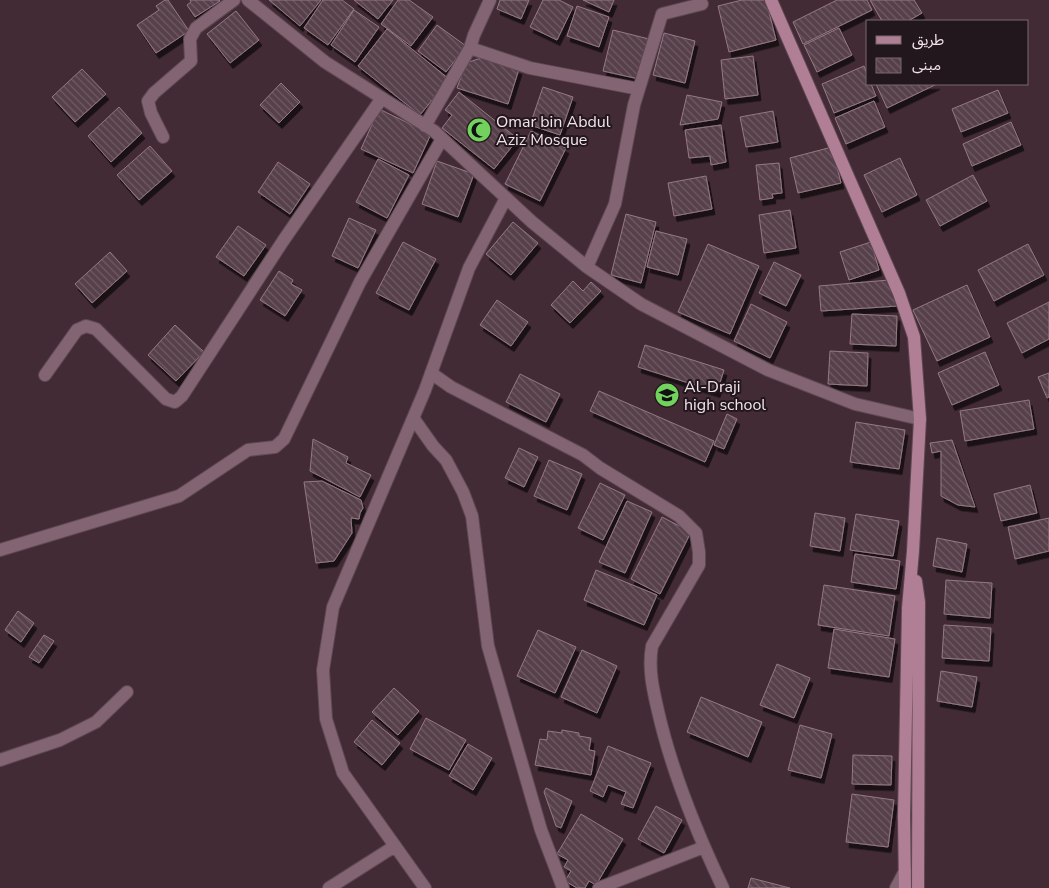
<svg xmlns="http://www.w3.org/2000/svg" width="1049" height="888" viewBox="0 0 1049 888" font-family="'Nunito Sans','Noto Sans Arabic',sans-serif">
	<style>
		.building { fill: url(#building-back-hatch); stroke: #957985; filter: url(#shadow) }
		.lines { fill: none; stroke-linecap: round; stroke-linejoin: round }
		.minor-casing { stroke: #5e4852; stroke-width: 14 }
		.secondary-casing { stroke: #5e4852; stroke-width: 14 }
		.minor { stroke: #836472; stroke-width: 12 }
		.secondary { stroke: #b07e95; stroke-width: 12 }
		.labels { text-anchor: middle; stroke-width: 4; stroke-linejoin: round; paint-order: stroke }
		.poi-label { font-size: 16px; fill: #f3e3ea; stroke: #22171c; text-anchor: start }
	</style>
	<defs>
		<pattern id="building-back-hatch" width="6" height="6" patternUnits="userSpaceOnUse" patternTransform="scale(1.25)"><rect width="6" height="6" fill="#573f4a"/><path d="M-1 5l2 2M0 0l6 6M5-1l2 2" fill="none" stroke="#705b64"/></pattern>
		<filter id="shadow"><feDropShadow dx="3" dy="5.5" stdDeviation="0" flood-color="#0009"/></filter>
	</defs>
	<rect width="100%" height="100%" fill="#422b35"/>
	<path class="building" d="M165 0H168L189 31 156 53 137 25 159 10 156 6Z
		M190 0H219L220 1 195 17 187 5 191 2Z
		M269 0H321L300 26Z
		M323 0H342L354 9 328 45 304 28Z
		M354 0H393L378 19Z
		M398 0H409L433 17 411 46 381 24Z
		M500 0H529L521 19 497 9Z
		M543 0H559L573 7 557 40 530 27Z
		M583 0H614L609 12Z
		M742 0H766L776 40 729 52 718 6Z
		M837 0H867L872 10 803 44 793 22Z
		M870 0H914L922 13 908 21H882Z
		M577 6 609 17 599 47 567 36Z
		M354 10 379 27 355 62 331 45Z
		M236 11 259 40 230 63 207 34Z
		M437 25 466 46 446 72 418 51Z
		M839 28 852 55 817 72 804 45Z
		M387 29 449 79 420 115 358 66Z
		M613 30 649 39 639 79 603 71Z
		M664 33 695 41 685 83 653 75Z
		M753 56 758 95 725 99 721 60Z
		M481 58 519 69 508 104 457 88 466 63Z
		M864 66 868 76V84H871L876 96 834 113 822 84Z
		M82 69 106 94 75 122 52 97Z
		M281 83 300 102 279 123 260 105Z
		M876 84H937L887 108Z
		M543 87 573 97 560 135 530 125Z
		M998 90 1008 113 961 132 952 109Z
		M459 92 518 139 494 169 442 128 452 115 445 110Z
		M687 95 722 102 718 119 680 125Z
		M874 101 885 127 846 144 835 118Z
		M119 107 142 133 111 162 88 136Z
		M379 109 431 134 413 173 361 149Z
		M773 111 778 142 746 147 740 117Z
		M1011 122 1021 145 972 166 963 144Z
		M721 125 726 162 711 165 710 156 689 158 685 130Z
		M531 131 566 148 540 201 505 184Z
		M150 146 172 171 139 200 117 175Z
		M832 147 841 183 798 193 790 158Z
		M900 158 917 195 882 212 864 175Z
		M378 159 409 175 387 218 356 202Z
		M437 161 474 174 458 217 422 204Z
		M278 162 310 184 290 214 258 192Z
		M779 163 782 193 772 194 773 198 760 200 756 165Z
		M973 175 987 201 940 226 926 200Z
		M706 176 712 209 674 216 668 183Z
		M790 210 796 248 764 253 759 215Z
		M626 214 656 222 641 283 611 275Z
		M349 218 376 230 358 268 332 256Z
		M513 222 538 243 511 275 486 254Z
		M238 226 266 245 244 276 216 257Z
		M656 231 687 239 678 275 647 267Z
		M403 242 436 259 409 310 376 293Z
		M871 242 879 270 849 280 840 252Z
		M708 244 759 266 730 334 678 312Z
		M1028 244 1044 275 994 301 978 270Z
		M110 252 127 271 92 303 75 284Z
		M774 262 801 275 786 306 759 293Z
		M279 271 293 280 291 284 302 290 285 316 260 300Z
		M889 280 898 306 821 311 819 286Z
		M573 281 583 291 591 282 601 291 570 323 551 305Z
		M967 285 990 337 937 361 913 310Z
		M497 300 528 322 511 346 480 325Z
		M1049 302V339L1022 353 1007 323Z
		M751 304 787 322 770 358 734 341Z
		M852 314 897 316 896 346 850 344Z
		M175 325 204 352 176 381 148 355Z
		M645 345 724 370 717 392 638 367Z
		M830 351 868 353 867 386 828 384Z
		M985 352 999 385 952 405 938 373Z
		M1049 373V397L1047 398 1038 377Z
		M520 374 560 394 546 422 506 402Z
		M599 391 714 441 705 462 590 411Z
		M1029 400 1034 429 965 441 960 411Z
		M727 414 737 419 724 449 714 445Z
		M856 422 905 430 899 469 850 462Z
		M313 439 348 457 346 463 371 475 360 497 310 471Z
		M952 440 975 507 958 505 941 496V451L932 453 930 443Z
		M519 448 538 457 524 487 505 478Z
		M549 460 582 474 567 510 534 496Z
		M322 481 361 500 363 508 360 513 359 519 351 518 352 533 334 561 316 563 304 482Z
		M600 483 625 495 603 540 578 528Z
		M1030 485 1037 513 1001 521 994 494Z
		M627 501 652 512 625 573 599 562Z
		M815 513 845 518 840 551 810 546Z
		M856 514 899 521 893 556 850 550Z
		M662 517 691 532 660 594 631 579Z
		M1049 518V551L1015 559 1008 527Z
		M937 538 967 544 962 572 933 566Z
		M855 554 900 561 896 589 851 582Z
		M596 570 657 595 644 625 584 600Z
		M946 580 992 583 990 618 944 614Z
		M824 585 895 596 889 636 818 625Z
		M18 611 34 623 21 642 5 630Z
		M944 625 991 628 989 661 942 658Z
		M834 629 895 639 889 677 828 668Z
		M538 630 576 647 555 693 517 676Z
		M44 635 54 641 39 663 29 657Z
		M582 650 617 666 597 713 561 697Z
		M777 664 810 678 794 718 760 705Z
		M941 671 977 677 972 707 937 701Z
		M394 688 419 711 398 735 372 712Z
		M701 697 762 722 748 757 687 732Z
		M426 718 466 740 449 770 410 749Z
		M372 720 400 743 382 765 354 742Z
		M800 725 832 734 821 778 788 770Z
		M562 730 579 733V736L591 738 589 750 595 751 591 775 535 765 540 739 547 740 548 731 562 733Z
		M468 744 492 758 473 790 449 776Z
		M608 746 651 763 633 808 621 804 626 792 608 785 603 797 590 791Z
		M853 755 892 756 891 785 852 784Z
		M546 788 572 801 561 828 556 826 544 792Z
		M852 794 894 800 888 847 846 842Z
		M656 806 682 820 664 853 638 839Z
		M581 814 623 839 596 885 589 881 585 888H577L565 881 571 871 564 867 568 860 557 854Z
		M751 878 790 888H748Z"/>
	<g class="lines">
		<defs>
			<path id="minor" d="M248 0 325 62 434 131 532 222 587 267 641 304 768 370 855 404 920 419
				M490 0 474 35 470 48 530 68 639 89
				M425 126 470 48
				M163 137 151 113 148 101 154 93 191 61 190 39 196 28 234 0
				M587 267 615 204 634 105 662 14 702 4
				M431 373 451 387 583 455 600 468 679 516 696 533 699 552V565L652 646C648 668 653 690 658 711 672 773 696 831 723 888
				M45 375 77 330 86 326 96 329 166 399 175 402 182 396 283 241 382 98
				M414 419 433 446 446 460 463 492 472 516 488 646 541 830 563 888
				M0 550 179 496 248 450 275 447 284 439 360 282 442 139
				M0 760 60 740 96 722 127 692
				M329 888 395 846
				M425 888 343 773 326 719 323 670 333 607 425 390 469 268 506 198
				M599 888 704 847
				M896 888 905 871"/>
			<path id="secondary" d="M771 0 899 293 914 337 920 419 913 551 908 608 904 816 905 888
				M916 581 919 602 918 888"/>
		</defs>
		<use href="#minor" class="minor-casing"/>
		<use href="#secondary" class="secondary-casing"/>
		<use href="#minor" class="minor"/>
		<use href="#secondary" class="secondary"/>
	</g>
	<defs>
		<symbol id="mosque-disc" viewBox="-11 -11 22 22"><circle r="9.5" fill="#72d25d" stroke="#22171c"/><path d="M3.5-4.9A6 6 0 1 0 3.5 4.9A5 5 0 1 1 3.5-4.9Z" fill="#111"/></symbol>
		<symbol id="school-disc" viewBox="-11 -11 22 22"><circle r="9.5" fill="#72d25d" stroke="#22171c"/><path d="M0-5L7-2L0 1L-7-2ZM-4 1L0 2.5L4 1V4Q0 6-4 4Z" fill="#111"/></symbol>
	</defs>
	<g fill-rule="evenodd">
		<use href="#mosque-disc" x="465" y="116" width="28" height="28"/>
		<use href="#school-disc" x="653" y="381" width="28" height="28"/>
	</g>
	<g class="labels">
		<g class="poi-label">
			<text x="496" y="127">Omar bin Abdul<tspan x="496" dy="18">Aziz Mosque</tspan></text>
			<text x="684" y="392">Al-Draji<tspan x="684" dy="18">high school</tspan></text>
		</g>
	</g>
	<rect x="866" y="20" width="162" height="65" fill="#22171c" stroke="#76696e"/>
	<rect x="876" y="36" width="25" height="8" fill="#b07e95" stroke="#76696e"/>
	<text x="912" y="45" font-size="15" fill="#f3e3ea">طريق</text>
	<rect x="876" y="58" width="25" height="15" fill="url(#building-back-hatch)" stroke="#76696e"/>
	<text x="912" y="70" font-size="15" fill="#f3e3ea">مبنى</text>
</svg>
